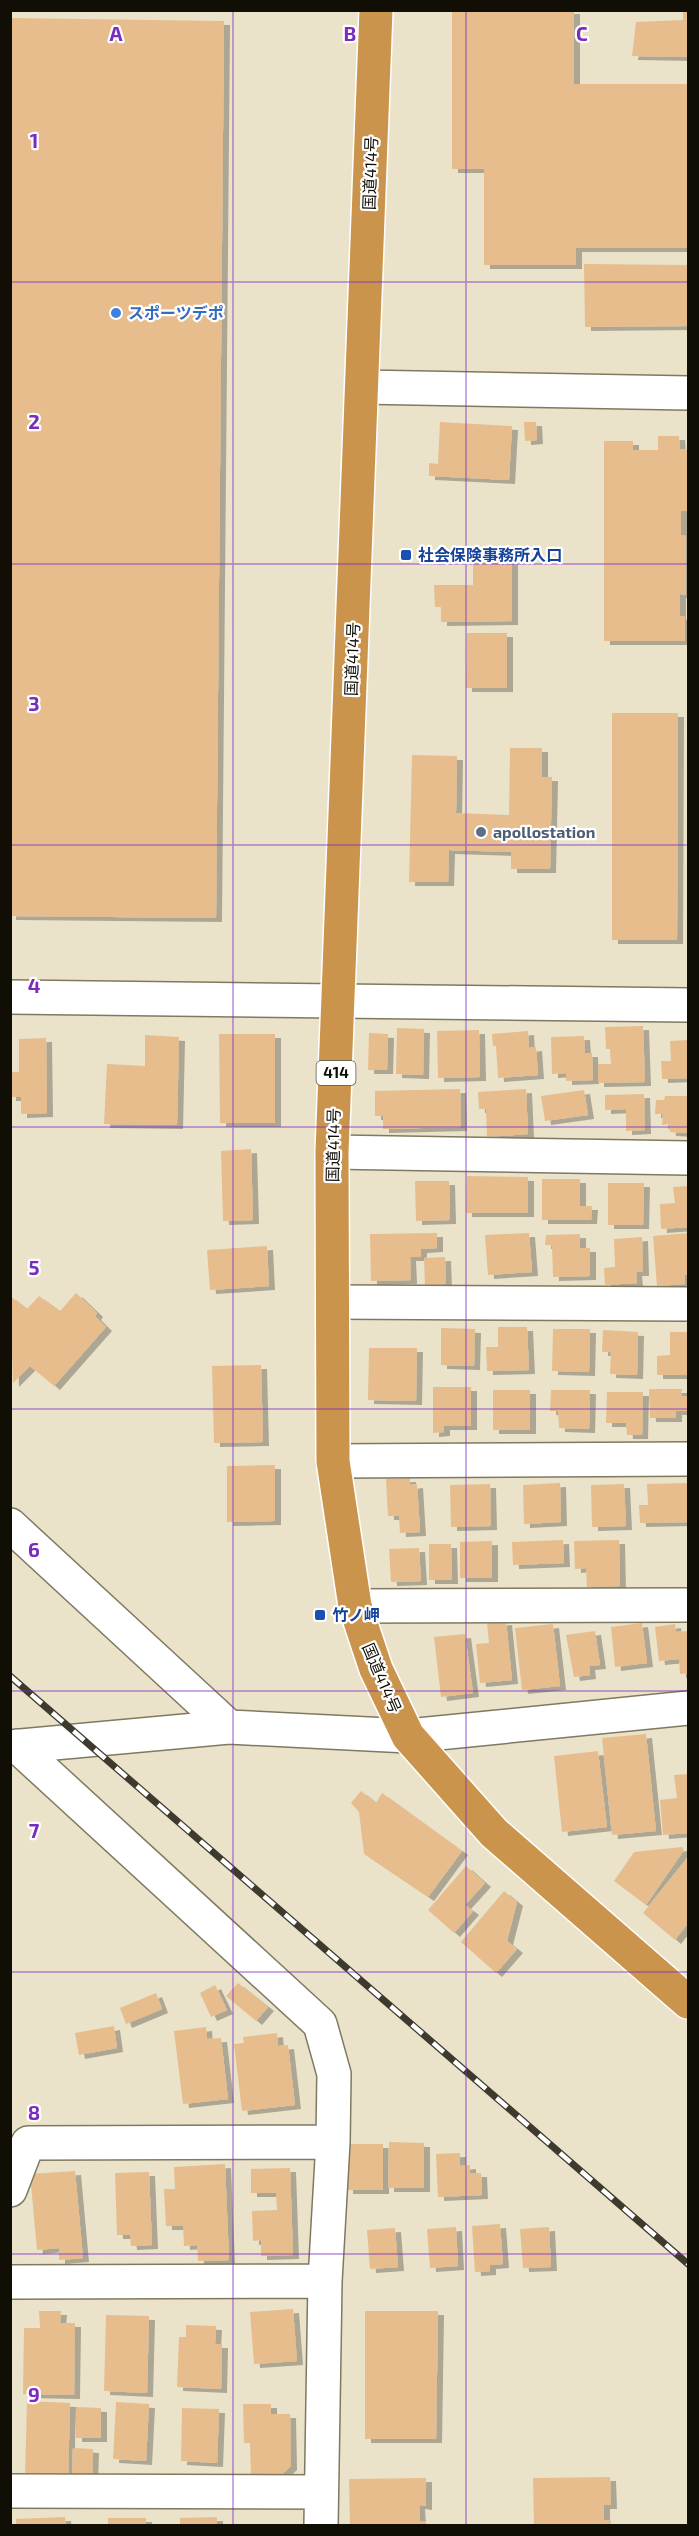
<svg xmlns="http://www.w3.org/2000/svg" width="699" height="2536" viewBox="0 0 699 2536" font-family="'Exo 2','Noto Sans JP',sans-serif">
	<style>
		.building { fill: #e7bd8d; filter: url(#shadow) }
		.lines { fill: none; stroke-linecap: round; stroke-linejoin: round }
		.minor-casing { stroke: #7f7961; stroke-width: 36 }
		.highway-casing { stroke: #fff; stroke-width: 36 }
		.minor { stroke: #fff; stroke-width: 33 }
		.highway { stroke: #cb944c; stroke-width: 33 }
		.rail-casing { stroke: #3e3a2e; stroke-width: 7 }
		.rail { stroke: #fff; stroke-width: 4.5; stroke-dasharray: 14; stroke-linecap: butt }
		.grid { fill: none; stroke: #7b2cbf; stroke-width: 1.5; stroke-opacity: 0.55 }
		.shop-dot { fill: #3f7fe0; stroke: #fff; stroke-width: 2 }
		.transit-dot { fill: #1a4fb4; stroke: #fff; stroke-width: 2 }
		.service-dot { fill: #5c6f8a; stroke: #fff; stroke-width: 2 }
		.labels { text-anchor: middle; stroke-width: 4.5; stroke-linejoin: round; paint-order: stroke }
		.shield { fill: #fff; stroke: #585651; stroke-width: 1.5 }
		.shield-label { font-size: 15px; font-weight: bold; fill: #110e06 }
		.street-label { font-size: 16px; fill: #110e06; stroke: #fff }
		.shop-label { font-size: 16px; font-weight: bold; fill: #366cbe; stroke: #fff; text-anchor: start }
		.transit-label { font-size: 16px; font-weight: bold; fill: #164399; stroke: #fff; text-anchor: start }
		.service-label { font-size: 16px; font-weight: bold; fill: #4e5e75; stroke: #fff; text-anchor: start }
		.grid-label { font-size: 20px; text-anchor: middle; font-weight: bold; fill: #7b2cbf; stroke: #fff; stroke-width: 4.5; stroke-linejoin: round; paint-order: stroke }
	</style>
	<defs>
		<filter id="shadow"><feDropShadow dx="6" dy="4" stdDeviation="0" flood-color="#0004"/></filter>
	</defs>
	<rect width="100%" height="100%" fill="#eae3c9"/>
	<path class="building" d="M452 10H574V84H688V248H576V265H484V169H452Z
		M683 10H688V57L632 56 636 22 683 20Z
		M10 18 224 21 216 918 10 916Z
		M584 264 688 265V326L585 327Z
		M440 422 512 426 509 480 429 476V463L438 464Z
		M524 422H536L537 440 525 441Z
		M658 436H679L680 449 688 450V511H681V535L686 536V595L680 594V616H685V641H604V441H633V450H658Z
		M473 560H512V621L441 622V607H435L434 585H473Z
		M467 633H507V688H466Z
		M612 713H678L677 940H612Z
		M510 748H542V777H552L550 869H511V852L449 850 448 882H409L412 755 457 756 456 813 509 815Z
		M643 1026 645 1082 598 1083V1064H611L610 1049H606L605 1027Z
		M397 1028 424 1029 423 1075 396 1074Z
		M479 1030 480 1077 438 1078 437 1031Z
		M528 1031 529 1048 536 1047 538 1075 498 1078 496 1046H493L492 1034Z
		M369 1033 388 1034 387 1070H368Z
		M219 1034H275V1123H220Z
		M145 1035 179 1037 177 1125 104 1124 107 1064 145 1066Z
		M584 1036 585 1053H592L593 1080 566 1081V1073L552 1074 551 1037Z
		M46 1038 47 1113 21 1114V1097H10V1072H19V1039Z
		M688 1040V1078L662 1079 661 1061H671L670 1041Z
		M460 1089 461 1127 383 1129V1116H375V1091Z
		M526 1089 528 1134 487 1137 486 1109H479L478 1092Z
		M584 1090 588 1115 545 1121 541 1096Z
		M644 1094 645 1130 626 1131V1109L605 1110V1095Z
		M665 1096H688V1133L670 1132 669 1124 662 1125 663 1114H655L656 1100H664Z
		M251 1149 253 1220 223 1221 221 1151Z
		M467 1176 528 1177V1213H466Z
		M542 1179H580V1206H592L591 1220H542Z
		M415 1181H449L450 1220 416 1221Z
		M608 1183H644L643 1225H608Z
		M688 1186V1227L661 1229 660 1204 675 1203 673 1187Z
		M437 1233V1248L421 1249V1257H410L411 1280 371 1281 370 1234Z
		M529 1233 532 1272 488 1275 485 1235Z
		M688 1233V1275H685V1284L657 1286 653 1236Z
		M580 1234V1248H590V1276L553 1277 552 1245H545L546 1235Z
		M642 1237 643 1272H636L637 1283 605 1285 604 1268 615 1267 614 1239Z
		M267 1246 269 1286 210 1290 207 1250Z
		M445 1257 446 1284 425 1285 424 1258Z
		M76 1293 97 1313 95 1316 106 1327 54 1386 30 1366 13 1383 10 1296 27 1309 39 1296 60 1311Z
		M498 1327H527L529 1370 487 1371 486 1347H498Z
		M441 1328 475 1329 474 1366 441 1365Z
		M553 1329H590L589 1372 552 1371Z
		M603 1330 638 1332 637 1375 610 1374 611 1352H602Z
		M670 1332H688V1375H657V1356L670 1355Z
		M369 1348H417L416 1401 368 1400Z
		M261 1365 263 1442 214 1443 212 1366Z
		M433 1387H471V1426H444V1432L433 1433Z
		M649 1389H682L681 1396H688V1411H676V1418H650Z
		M493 1390H530V1430H493Z
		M551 1390H590L589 1429 559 1428 558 1411H550Z
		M607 1392H643L642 1435H627L626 1423H606Z
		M275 1465V1521L227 1522V1466Z
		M410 1478V1485L417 1484 420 1532 400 1533 399 1516H388L386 1479Z
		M560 1483 561 1522 524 1524 523 1485Z
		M688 1483V1522L640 1523 639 1505H648L647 1484Z
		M490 1484 491 1526 451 1527 450 1485Z
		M624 1484 626 1526 592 1527 591 1485Z
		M563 1540 564 1563 513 1565 512 1542Z
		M619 1540 620 1586 587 1587 586 1568 575 1569 574 1541Z
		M492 1541V1578H460V1542Z
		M429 1544H451L452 1580H429Z
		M419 1548 421 1581 391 1582 389 1549Z
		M506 1621 512 1680 480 1683 476 1644 489 1643 487 1623Z
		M642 1623 647 1663 615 1667 611 1627Z
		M553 1624 560 1686 522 1690 515 1628Z
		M675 1624 676 1632 688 1631V1673L680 1674 679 1659 659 1661 655 1627Z
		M595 1631 600 1665 589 1666 590 1675 574 1677 566 1635Z
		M465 1634 473 1693 441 1697 434 1637Z
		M646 1734 656 1831 612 1835 602 1738Z
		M598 1751 607 1827 562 1832 554 1756Z
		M688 1774V1833L663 1835 660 1800 677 1798 674 1775Z
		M361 1791 376 1803 382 1793 462 1851 428 1897 364 1854 359 1812 351 1803Z
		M682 1847 684 1850 646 1905 614 1881 634 1852Z
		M688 1857V1923L675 1940 643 1913Z
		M466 1866 485 1883 465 1905 473 1911 454 1933 428 1910Z
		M504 1891 517 1902 507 1941 517 1949 496 1973 461 1942Z
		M238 1983 268 2007 256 2021 226 1996Z
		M215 1985 227 2010 211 2017 200 1993Z
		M156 1993 162 2009 126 2024 120 2008Z
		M114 2026 117 2048 79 2055 75 2033Z
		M206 2027 207 2039 221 2038 228 2099 183 2104 174 2031Z
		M277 2033 278 2046 288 2045 295 2105 242 2111 234 2044 244 2043 243 2037Z
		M389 2142 424 2143V2188H388Z
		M347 2144H383V2190H347Z
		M460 2153V2166L470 2165V2173H481L482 2195 438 2197 436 2154Z
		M225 2164 229 2260 198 2261 197 2245 184 2246 183 2226H166L164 2189H175L174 2167Z
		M290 2168 293 2255 261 2256V2240L253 2241 252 2211 277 2210 276 2193H251V2169Z
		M75 2171 83 2258 59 2260V2248L37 2250 30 2174Z
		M149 2172 152 2245 131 2246 130 2235H117L115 2173Z
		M500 2224 503 2264 490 2265V2271L475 2272 472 2226Z
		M456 2227 458 2266 430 2268 427 2229Z
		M549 2227 551 2267 523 2268 520 2229Z
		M395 2228 398 2267 370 2269 367 2230Z
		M293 2309 297 2361 254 2364 250 2312Z
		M39 2311H61L60 2323H75L74 2395 23 2394 24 2328H40Z
		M365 2311H438L436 2439H365Z
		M106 2315 149 2316 147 2393 104 2391Z
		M186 2325 216 2326 215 2344H222L221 2389 177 2387 179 2337H186Z
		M27 2401 70 2403 68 2480 25 2478Z
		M116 2402 149 2404 146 2461 113 2459Z
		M243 2404H271V2414H290L291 2466 280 2476 251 2477 250 2443H244Z
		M76 2407 101 2408V2438H76Z
		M182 2408 219 2409 217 2463 181 2461Z
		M73 2448 93 2449 92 2479 72 2478Z
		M610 2477 611 2505H604V2520L611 2521V2526H534L533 2478Z
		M426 2478V2506L419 2505 420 2521H426V2526H350L349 2479Z
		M65 2517 66 2526H16V2519Z
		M217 2517V2526H180V2518Z
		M108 2518H146V2526H108Z"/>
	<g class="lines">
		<defs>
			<path id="minor" d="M362 387 688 393
				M10 997 688 1005
				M332 1152 688 1158
				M333 1302 688 1304
				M333 1461 688 1459
				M10 1525 229 1727
				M355 1606 688 1605
				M17 1746 320 2024 334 2074 333 2142 325 2281 321 2526
				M10 1747 229 1727 408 1736 688 1708
				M10 2190 28 2143 333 2142
				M10 2282 325 2281
				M10 2491 321 2492"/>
			<path id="highway" d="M376 10 332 1152 333 1461 355 1606 376 1669 408 1736 494 1833 688 2002"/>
		</defs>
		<use href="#minor" class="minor-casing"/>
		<use href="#highway" class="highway-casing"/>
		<use href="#minor" class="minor"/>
		<use href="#highway" class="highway"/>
		<defs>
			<path id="rail" d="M10 1676 688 2264"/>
		</defs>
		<use href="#rail" class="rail-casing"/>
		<use href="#rail" class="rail"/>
	</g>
	<path class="grid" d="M233 10V2526M466 10V2526M10 282H688M10 564H688M10 845H688M10 1127H688M10 1409H688M10 1691H688M10 1972H688M10 2254H688"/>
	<circle class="shop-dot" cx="116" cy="313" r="6"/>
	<g class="transit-dot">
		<rect x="400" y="549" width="12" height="12" rx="3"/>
		<rect x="314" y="1609" width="12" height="12" rx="3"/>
	</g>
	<circle class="service-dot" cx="481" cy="832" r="6"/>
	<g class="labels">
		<rect class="shield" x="316.5" y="1061" width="39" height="24" rx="4.5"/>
		<g class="shield-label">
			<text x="336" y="1078">414</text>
		</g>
		<g class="street-label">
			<text transform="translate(370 173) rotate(-88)" y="6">国道414号</text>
			<text transform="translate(352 659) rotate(-88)" y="6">国道414号</text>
			<text transform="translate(333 1145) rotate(-89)" y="6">国道414号</text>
			<text transform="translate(382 1678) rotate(67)" y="6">国道414号</text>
		</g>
		<g class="shop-label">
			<text x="128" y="319">スポーツデポ</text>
		</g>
		<g class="transit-label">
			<text x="418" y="561">社会保険事務所入口</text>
			<text x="332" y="1621">竹ノ岬</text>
		</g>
		<g class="service-label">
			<text x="493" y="838">apollostation</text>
		</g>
	</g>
	<g class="grid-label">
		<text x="116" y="41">A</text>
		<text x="350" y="41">B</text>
		<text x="582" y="41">C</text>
		<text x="34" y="148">1</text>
		<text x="34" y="429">2</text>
		<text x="34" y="711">3</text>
		<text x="34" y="993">4</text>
		<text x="34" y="1275">5</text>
		<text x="34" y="1557">6</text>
		<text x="34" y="1838">7</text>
		<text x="34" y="2120">8</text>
		<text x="34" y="2402">9</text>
	</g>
	<rect width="699" height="2536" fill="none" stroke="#110e06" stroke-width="24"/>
</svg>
